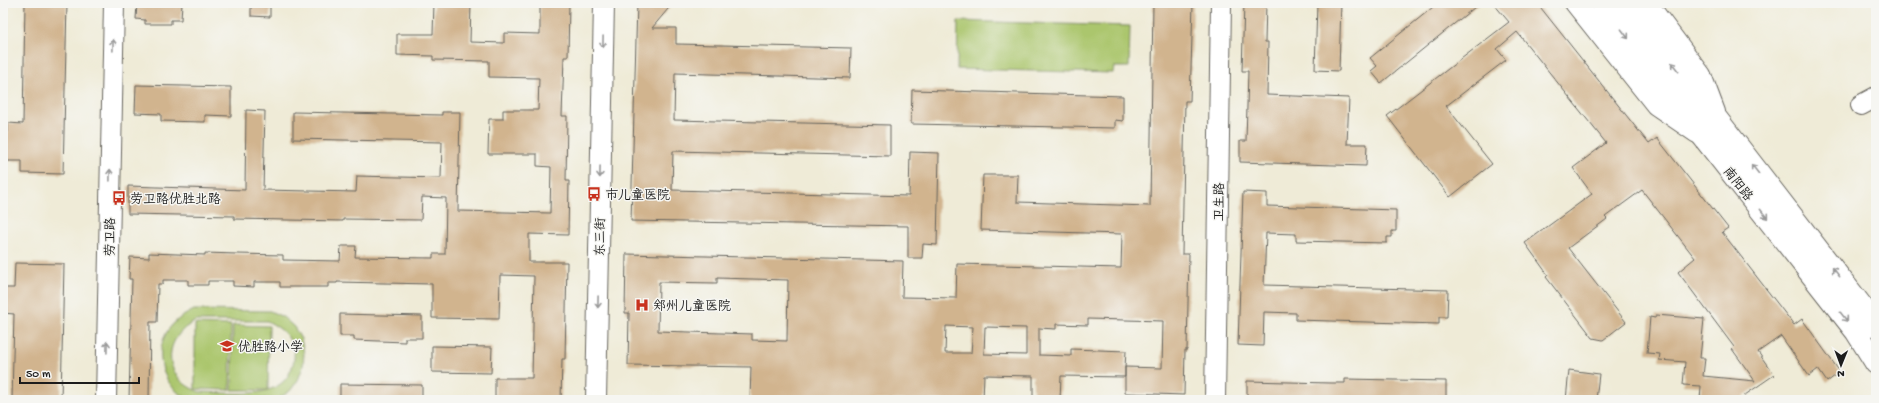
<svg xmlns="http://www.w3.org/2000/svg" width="1879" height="403" viewBox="0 0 1879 403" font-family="'Gochi Hand','LXGW WenKai TC',sans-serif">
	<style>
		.green { fill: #abc66d; stroke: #647144; fill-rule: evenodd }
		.building { fill: #d1b48e; fill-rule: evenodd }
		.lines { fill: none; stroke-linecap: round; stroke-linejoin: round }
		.minor-casing { stroke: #66645d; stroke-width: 22 }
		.major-casing { stroke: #66645d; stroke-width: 24 }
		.minor { stroke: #fff; stroke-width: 20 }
		.major { stroke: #fff; stroke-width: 22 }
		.oneway { stroke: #999 }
		.labels { text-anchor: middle; stroke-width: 3; stroke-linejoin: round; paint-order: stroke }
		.street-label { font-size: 13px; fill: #1c1c1c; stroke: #f6f6f2 }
		.poi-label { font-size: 13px; fill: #1c1c1c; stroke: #f6f6f2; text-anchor: start }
	</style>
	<rect width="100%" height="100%" fill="#f6f6f2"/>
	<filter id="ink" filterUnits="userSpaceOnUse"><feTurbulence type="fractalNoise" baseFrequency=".025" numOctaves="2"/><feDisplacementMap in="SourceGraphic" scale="8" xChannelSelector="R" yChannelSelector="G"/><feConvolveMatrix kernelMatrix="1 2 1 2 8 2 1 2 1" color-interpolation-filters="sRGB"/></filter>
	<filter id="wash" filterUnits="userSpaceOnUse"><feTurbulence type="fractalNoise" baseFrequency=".012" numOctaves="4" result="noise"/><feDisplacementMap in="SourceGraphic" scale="16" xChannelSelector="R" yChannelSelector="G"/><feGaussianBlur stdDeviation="0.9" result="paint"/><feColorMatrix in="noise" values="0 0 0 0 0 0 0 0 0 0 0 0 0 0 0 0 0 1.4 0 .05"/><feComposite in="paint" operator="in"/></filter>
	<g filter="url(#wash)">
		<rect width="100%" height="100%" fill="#efebd7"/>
		<path class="green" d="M958 21 1130 26 1129 67H1114L1113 73 957 69Z
			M194 310 270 311 283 317 294 327 301 339 304 353 303 367 298 380 290 391 278 399 191 400C161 389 150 348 173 324 179 318 186 314 194 310ZM196 321H267C281 328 291 336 294 352 295 358 293 365 291 370 279 402 228 392 200 392 162 379 161 338 196 321Z
			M195 324 231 325 230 390 195 389Z
			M233 325 269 326 268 390H232Z"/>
		<g id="blocks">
			<path class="building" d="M25 3H67L63 174 22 173V161H3V132H8V123L23 124Z
				M137 3H182L181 20H171V24H145V20L136 19Z
				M251 3H270V17L251 16Z
				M434 3H471L470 42 504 43V33L540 34V3H569L568 57H564L562 116H567L566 181H569L568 235 529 234V262H567L565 359H562L561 400H495V378H532L534 276 500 275 499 319 432 318V284L337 282V283H328V287H280V282H254V287L233 286V281H208V285H188V280H163V284H158L157 322H150L149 400H129L132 279H129L130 257 149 258V253L205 255V253L237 254 283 255V260L340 261 341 246H356L355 257 433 258V254H445L446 198 422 197 421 220 343 219V221L234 219V216L128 214V186L245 190 246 110 265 111 263 190 356 192 357 176 441 178 442 142 293 139V112L442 115V112H460L458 211 550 213 551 167 537 166V154H488L489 119H503V110H538L539 78 489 77V61L433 60V56L397 55V34H433Z
				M637 3H673L652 28H676V44L851 48 850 78 675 73 674 120 890 125V156L673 151 672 190 909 196 910 152 939 153 937 245 923 244 922 258H908V226L631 221Z
				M1153 3H1193L1190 101H1185L1182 254H1189L1187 350H1185L1184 395 1125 393V367V377L1061 376 1060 400H1033V376L984 375 983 400H750L751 367 628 365 629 313H625L626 254 903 261 902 297 956 298 957 264 1121 268 1122 234 981 230 983 175H1018L1017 202 1150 206ZM717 278 788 280 787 341 752 340V334L658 331 659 282 717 283ZM1088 319 1163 321 1162 368 1125 367 1126 351 1071 349V356L1039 355V328L1056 329V324L1088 325ZM946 326 973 327 971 353H945ZM985 327 1026 328V355L984 354Z
				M1244 3H1266L1265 42H1268L1267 95 1349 98 1347 144H1367L1366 166 1240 162V141H1246L1248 71H1242Z
				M1317 3H1341L1339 71 1315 70Z
				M1438 3H1480L1381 83 1371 71 1377 66 1370 58Z
				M1493 3H1537L1649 144 1657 138 1728 228 1722 232 1794 325 1802 319 1840 372 1827 382 1818 369 1809 376 1781 336 1758 352 1774 375 1745 395 1744 400H1700L1701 386 1683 385 1685 362 1659 360 1660 354 1647 353 1650 317 1655 318 1656 315 1704 319 1700 358H1705L1703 376 1755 381 1732 349 1734 347 1678 272 1695 258 1642 190 1605 217 1607 219 1568 248 1626 322 1603 340 1593 338 1546 277 1548 275 1525 243 1592 194 1573 168 1606 143 1517 32 1497 49 1506 60 1446 106 1492 164 1450 197 1387 116 1509 22Z
				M136 85 231 87V116L205 115V122L161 121V114L135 113Z
				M912 90 1123 96V121L1115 120V128L911 124Z
				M1243 192 1267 193V206L1396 210V231H1392V237H1387V243L1296 241V234L1266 233 1264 285 1448 290 1447 317H1439V324L1296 320V313L1264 312 1263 346 1238 345Z
				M15 263 64 264 61 400H12L14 314 3 313V288H14Z
				M340 314 422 316V338H405V342L354 340V336H340Z
				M432 346 492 347 491 373 432 372Z
				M1569 370 1599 374 1596 400H1566Z
				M1345 379 1446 381V400H1247V381L1330 383H1345Z
				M340 384 422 385V400H340Z"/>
		</g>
	</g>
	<g filter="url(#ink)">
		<use href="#blocks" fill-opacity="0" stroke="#66645d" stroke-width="1"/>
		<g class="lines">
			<defs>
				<path id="minor" d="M1575 3 1656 105 1697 133
					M1647 3 1701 75 1715 112
					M1861 105 1876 97
					M106 400 114 3
					M596 400 604 3
					M1215 400 1221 3"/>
				<path id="major" d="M1601 3 1655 75 1856 331 1876 363
					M1627 3 1876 325"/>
			</defs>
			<use href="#minor" class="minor-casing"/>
			<use href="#major" class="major-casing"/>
			<use href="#minor" class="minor"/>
			<use href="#major" class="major"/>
		</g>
		<defs><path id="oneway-shaft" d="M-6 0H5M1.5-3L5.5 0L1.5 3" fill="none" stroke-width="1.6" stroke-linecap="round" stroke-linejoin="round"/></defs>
		<g class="oneway">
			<use href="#oneway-shaft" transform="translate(1625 34) rotate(53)"/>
			<use href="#oneway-shaft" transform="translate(603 42) rotate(91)"/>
			<use href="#oneway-shaft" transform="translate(113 45) rotate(-89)"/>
			<use href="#oneway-shaft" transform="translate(1675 67) rotate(-128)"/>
			<use href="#oneway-shaft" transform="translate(1755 169) rotate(-128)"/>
			<use href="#oneway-shaft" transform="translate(600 172) rotate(91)"/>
			<use href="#oneway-shaft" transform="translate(110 175) rotate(-89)"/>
			<use href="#oneway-shaft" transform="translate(1764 214) rotate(52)"/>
			<use href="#oneway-shaft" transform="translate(1836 272) rotate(-128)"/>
			<use href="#oneway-shaft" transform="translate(598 302) rotate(91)"/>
			<use href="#oneway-shaft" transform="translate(1844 317) rotate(52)"/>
			<use href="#oneway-shaft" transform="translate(107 347) rotate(-89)"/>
		</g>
	</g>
	<defs>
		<symbol id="bus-bare" viewBox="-9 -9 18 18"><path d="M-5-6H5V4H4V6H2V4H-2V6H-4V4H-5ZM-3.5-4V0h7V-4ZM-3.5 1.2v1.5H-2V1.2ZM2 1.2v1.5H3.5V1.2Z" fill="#c8321e" stroke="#f6f6f2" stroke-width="2.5" paint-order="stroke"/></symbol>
		<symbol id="hospital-bare" viewBox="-9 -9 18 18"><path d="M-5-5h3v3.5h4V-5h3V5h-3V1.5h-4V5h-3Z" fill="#c8321e" stroke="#f6f6f2" stroke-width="2.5" paint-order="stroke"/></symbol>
		<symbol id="school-bare" viewBox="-9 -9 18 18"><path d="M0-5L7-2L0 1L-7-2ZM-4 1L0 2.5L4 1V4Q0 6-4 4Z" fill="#c8321e" stroke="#f6f6f2" stroke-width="2.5" paint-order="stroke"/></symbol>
	</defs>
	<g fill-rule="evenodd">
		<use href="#bus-bare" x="584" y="184" width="20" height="20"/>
		<use href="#bus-bare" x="109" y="188" width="20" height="20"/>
		<use href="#hospital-bare" x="632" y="295" width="20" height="20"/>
		<use href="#school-bare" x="217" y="336" width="20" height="20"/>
	</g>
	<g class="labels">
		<g class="street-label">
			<text transform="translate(1739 183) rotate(52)" y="5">南阳路</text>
			<text transform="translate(1218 202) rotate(-89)" y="5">卫生路</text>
			<text transform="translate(109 237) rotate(-89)" y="5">劳卫路</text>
			<text transform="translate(599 237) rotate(-89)" y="5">东三街</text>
		</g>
		<g class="poi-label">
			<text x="605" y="199">市儿童医院</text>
			<text x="130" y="203">劳卫路优胜北路</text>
			<text x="653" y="310">郑州儿童医院</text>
			<text x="238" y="351">优胜路小学</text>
		</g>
	</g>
	<rect width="1879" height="403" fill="none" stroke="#f6f6f2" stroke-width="16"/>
	<g transform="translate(1841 365) rotate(181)" stroke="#f6f6f2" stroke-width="3" paint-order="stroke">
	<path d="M0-3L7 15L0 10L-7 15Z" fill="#1c1c1c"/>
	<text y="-6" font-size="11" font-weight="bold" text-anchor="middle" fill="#1c1c1c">N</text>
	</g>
	<path d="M20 377v6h119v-6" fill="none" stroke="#1c1c1c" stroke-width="2"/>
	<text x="26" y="377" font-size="12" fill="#1c1c1c" stroke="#f6f6f2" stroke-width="3" paint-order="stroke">50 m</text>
</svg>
